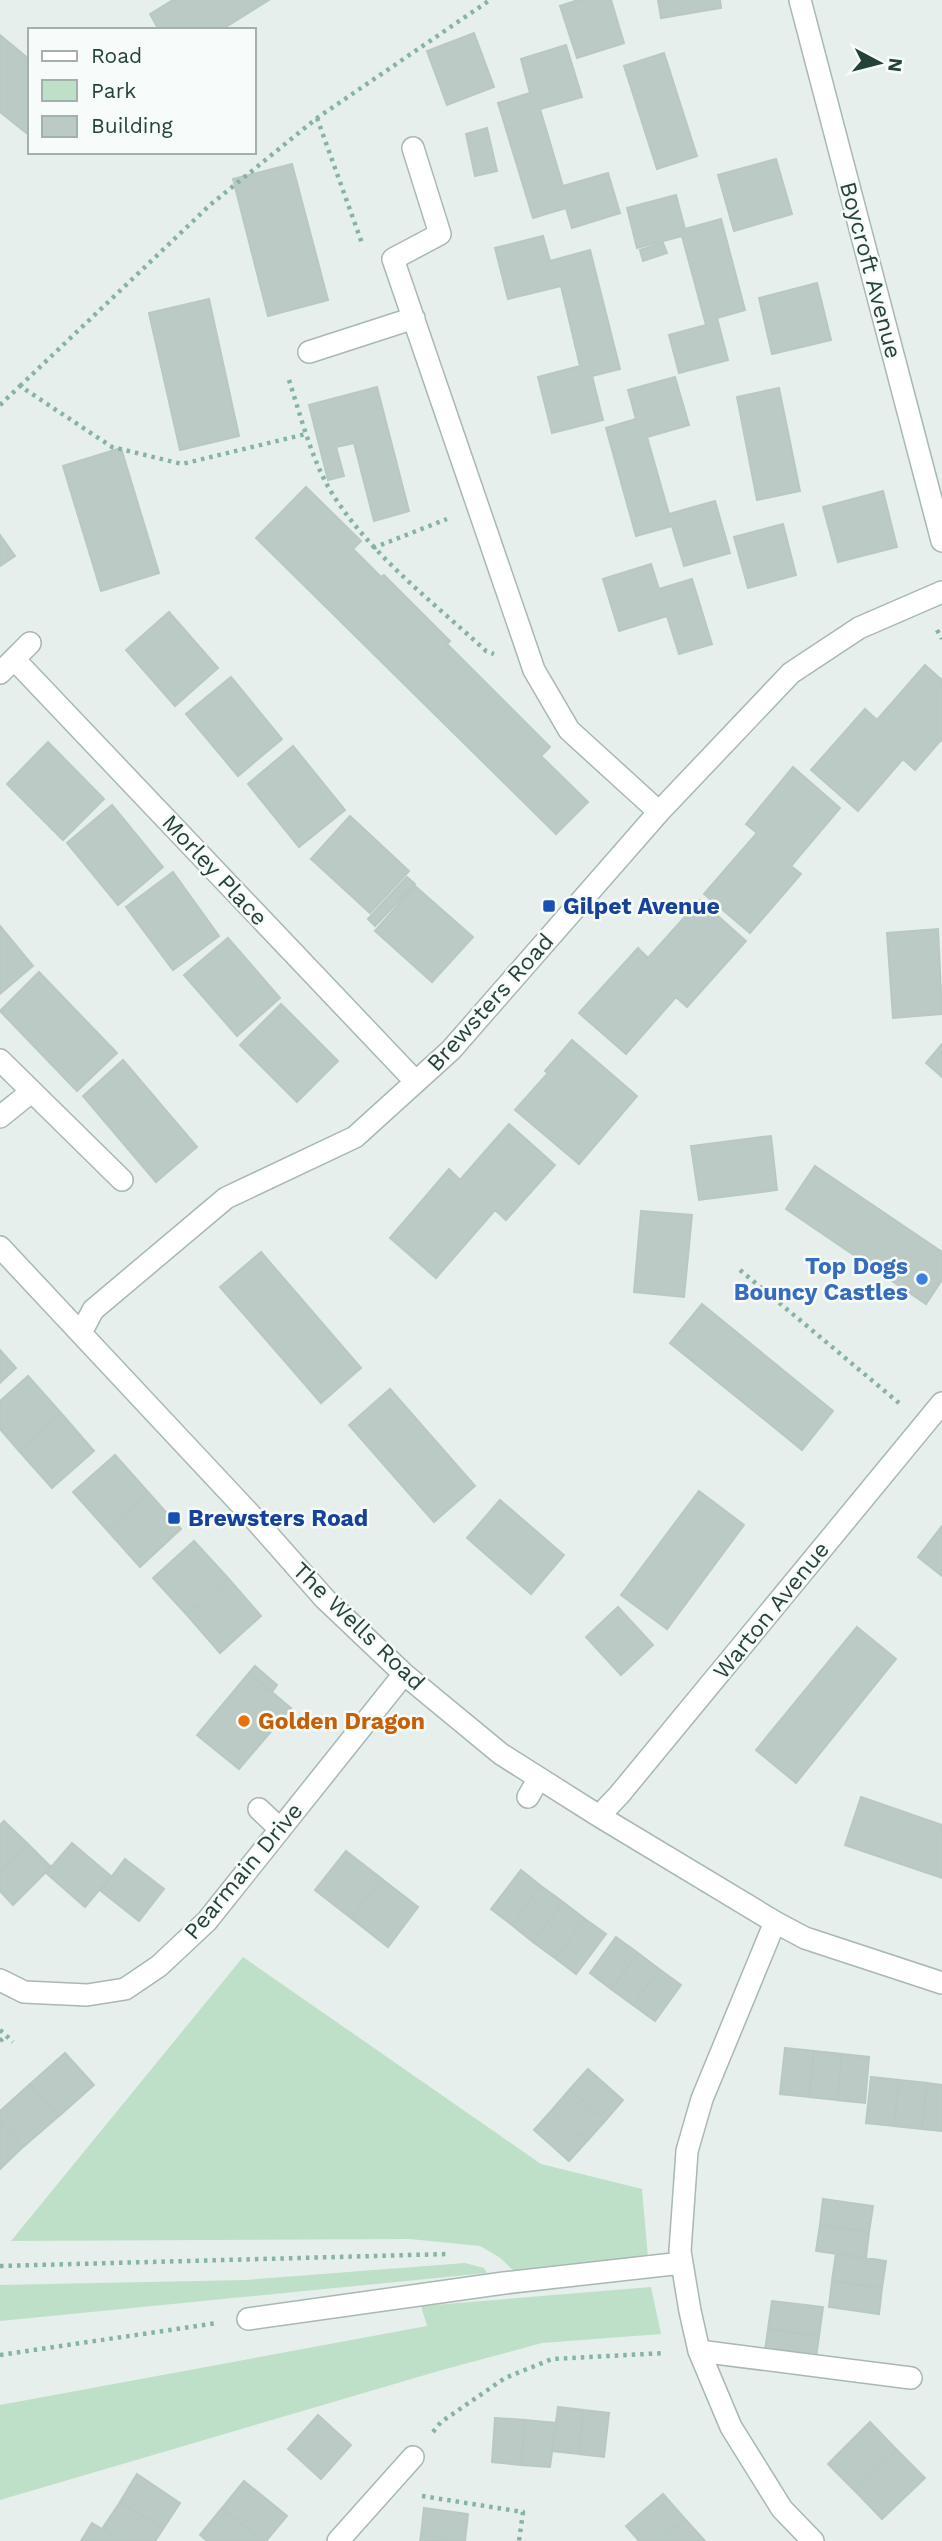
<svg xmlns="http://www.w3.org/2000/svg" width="942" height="2541" viewBox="0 0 942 2541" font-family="'Work Sans',sans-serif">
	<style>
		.green { fill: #bfe0c8 }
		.building { fill: #bbcac4; stroke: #b8c9c2; stroke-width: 2 }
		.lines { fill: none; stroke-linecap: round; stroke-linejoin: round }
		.minor-casing { stroke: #a8b8b2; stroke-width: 24 }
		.path { stroke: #86b3a5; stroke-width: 4.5; stroke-dasharray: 3.5 5; stroke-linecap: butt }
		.minor { stroke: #fff; stroke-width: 21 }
		.transit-dot { fill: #1a4fb4; stroke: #f7fbf9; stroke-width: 2.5 }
		.shop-dot { fill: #3f7fe0; stroke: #f7fbf9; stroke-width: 2.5 }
		.food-dot { fill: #e8710a; stroke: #f7fbf9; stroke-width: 2.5 }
		.labels { text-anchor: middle; stroke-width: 5; stroke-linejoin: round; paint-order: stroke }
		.street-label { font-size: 23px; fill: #24423a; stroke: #f7fbf9 }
		.transit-label { font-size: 23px; font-weight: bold; fill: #164399; stroke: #f7fbf9; text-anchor: start }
		.shop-label { font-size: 23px; font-weight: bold; fill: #366cbe; stroke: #f7fbf9; text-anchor: end }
		.food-label { font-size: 23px; font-weight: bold; fill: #c56008; stroke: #f7fbf9; text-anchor: start }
	</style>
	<rect width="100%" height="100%" fill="#e6efeb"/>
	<path class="green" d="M243 1957 541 2164 642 2189 648 2258 514 2271 499 2257 480 2246 410 2239 11 2241Z
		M465 2263 484 2268 487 2273 0 2321V2285L245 2280Z
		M651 2287 661 2334 542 2343 442 2370 0 2500V2405L427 2326 421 2306Z"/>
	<path class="building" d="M173 0H269L221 30H159L150 14Z
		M578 0H611L624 43 577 58 560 6Z
		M658 0H720L721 8 661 18Z
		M474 33 494 87 447 105 427 51Z
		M0 35 30 60V87L27 90 30 92V136L0 112Z
		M566 45 582 97 540 109 563 186 608 173 620 213 572 228 566 208 533 218 498 103 530 93 521 59Z
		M664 53 697 156 657 169 624 66Z
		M487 128 497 171 475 176 466 134Z
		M776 159 792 214 734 231 718 175Z
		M292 164 328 300 268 316 233 179Z
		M676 195 685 229 721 219 745 310 717 318 728 360 679 373 669 335 706 325 682 236 637 248 627 208Z
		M543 236 550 261 590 250 620 369 592 376 603 420 552 433 538 377 580 366 561 286 508 299 495 248Z
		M663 243 667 253 643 261 640 250Z
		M817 283 831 340 772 354 759 298Z
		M209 299 239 436 180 450 149 313Z
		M675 377 689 425 647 437 669 514 715 501 730 553 684 566 672 526 636 536 606 428 636 419 628 390Z
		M377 387 409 511 374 521 354 443 336 447 344 476 328 480 309 405Z
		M779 388 800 491 757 500 737 397Z
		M121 448 159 573 101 591 63 466Z
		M306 487 361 541 353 549 381 577 384 575 450 641 447 644 550 747 541 756 588 802 556 834 256 538Z
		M883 491 897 547 838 562 823 507Z
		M783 524 796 575 748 588 734 537Z
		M0 535 15 556 0 566Z
		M651 564 659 589 692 579 712 644 679 654 667 616 619 631 603 579Z
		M169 612 218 668 175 706 126 650Z
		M925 665 942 680V739L915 770 903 759 858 811 811 770 865 709 877 720Z
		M231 677 282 739 238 776 186 714Z
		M48 742 104 799 63 840 7 784Z
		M293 746 345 810 299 847 248 784Z
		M793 767 840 808 791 866 801 874 750 933 704 894 757 833 746 824Z
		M112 805 163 867 118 905 67 843Z
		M350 816 409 871 370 913 311 859Z
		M173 872 219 936 173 970 126 907Z
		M407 877 415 884 375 926 368 919Z
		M415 886 473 937 432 982 375 931Z
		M700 900 746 941 687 1007 676 997 626 1054 579 1013 638 948 648 958Z
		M0 926 33 966 0 994Z
		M938 929 942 1014 893 1018 887 933Z
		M228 938 280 998 237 1036 184 975Z
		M39 972 117 1053 77 1091 0 1011Z
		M281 1004 338 1061 297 1102 240 1045Z
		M572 1040 637 1096 579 1164 515 1110 548 1073 545 1071Z
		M942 1044V1077L926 1063Z
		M123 1060 197 1147 156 1182 83 1096Z
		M509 1124 555 1165 506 1220 495 1210 436 1278 390 1238 449 1169 460 1180Z
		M771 1136 777 1190 699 1200 691 1146Z
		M815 1166 942 1252V1280L926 1304 786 1209Z
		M641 1211 692 1215 684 1297 634 1292Z
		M261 1252 361 1368 321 1403 220 1287Z
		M702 1304 833 1411 802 1450 670 1343Z
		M0 1350 16 1368 0 1383Z
		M28 1376 61 1413 19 1451 0 1429V1401Z
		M390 1389 475 1486 434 1522 349 1425Z
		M61 1413 94 1451 52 1488 19 1451Z
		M115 1455 148 1492 107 1530 73 1492Z
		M699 1491 744 1525 667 1629 621 1595Z
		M148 1492 181 1529 140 1567 107 1530Z
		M500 1500 564 1555 531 1594 467 1538Z
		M942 1526V1576L918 1557Z
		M194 1541 228 1578 187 1615 153 1578Z
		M228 1578 261 1616 220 1653 187 1615Z
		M618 1607 653 1645 621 1675 586 1637Z
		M857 1627 896 1659 796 1783 756 1750Z
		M255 1666 277 1685 272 1692 249 1673Z
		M249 1673 291 1708 239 1769 197 1735Z
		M861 1797 942 1825V1878L845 1845Z
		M4 1821 28 1844 0 1872V1825Z
		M72 1843 111 1876 85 1907 46 1873Z
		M28 1844 51 1867 13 1905 0 1891V1872Z
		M346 1851 382 1879 351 1918 315 1890Z
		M125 1859 164 1889 139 1921 101 1891Z
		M521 1870 541 1886 512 1925 491 1909Z
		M382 1879 418 1907 388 1947 351 1918Z
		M541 1886 563 1902 533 1942 512 1925Z
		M563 1902 585 1919 555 1958 533 1942Z
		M585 1919 606 1934 576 1974 555 1958Z
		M616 1937 638 1953 611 1989 590 1973Z
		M638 1953 659 1969 633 2005 611 1989Z
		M659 1969 681 1985 655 2021 633 2005Z
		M785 2048 814 2051 809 2097 780 2094Z
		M814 2051 842 2054 837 2100 809 2097Z
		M65 2053 94 2085 59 2116 30 2084Z
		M842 2054 869 2057 865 2103 837 2100Z
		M588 2069 623 2100 605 2121 570 2089Z
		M871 2077 899 2080 894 2126 866 2123Z
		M899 2080 927 2083 922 2129 894 2126Z
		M927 2083 942 2085V2131L922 2129Z
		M30 2084 59 2116 23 2147 0 2121V2111Z
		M570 2089 605 2121 587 2141 552 2110Z
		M552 2110 587 2141 569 2161 534 2130Z
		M0 2121 23 2147 0 2169Z
		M823 2199 873 2206 869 2232 820 2225Z
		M820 2225 869 2232 866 2258 816 2251Z
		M836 2253 886 2261 882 2288 832 2281Z
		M832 2281 882 2288 879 2314 829 2307Z
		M772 2301 823 2307 819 2336 768 2329Z
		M768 2329 819 2336 815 2365 764 2358Z
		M558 2407 583 2410 579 2454 552 2451Z
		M583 2410 609 2413 604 2457 579 2454Z
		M318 2415 351 2445 321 2479 288 2449Z
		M495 2418 525 2420 521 2465 492 2462Z
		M525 2420 556 2423 550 2467 521 2465Z
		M870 2422 897 2450 855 2491 828 2464Z
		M897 2450 925 2478 882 2519 855 2491Z
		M137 2474 180 2503 163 2529 120 2502Z
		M244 2481 287 2516 266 2541H263L222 2508Z
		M663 2494 685 2519 660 2541H639L626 2526Z
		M120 2502 163 2529 155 2541H121L102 2529Z
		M222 2508 263 2541H207L200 2535Z
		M424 2508 468 2514 465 2541 421 2535Z
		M685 2519 705 2541H660Z
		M92 2523 102 2529 121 2541H81Z
		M421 2535 465 2541H420Z"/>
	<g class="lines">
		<defs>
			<path id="minor" d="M800 0 942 541
				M413 148 440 234 393 259 534 670 569 730 659 812
				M309 352 414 318
				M14 659 416 1082
				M0 673 30 643
				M0 1060 122 1180
				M0 1117 31 1092
				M0 1247 249 1513 325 1599 404 1674 501 1754 599 1816 775 1922 805 1938 942 1983
				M81 1333 93 1310 226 1198 355 1137 451 1050 659 812 791 673 859 628 942 592
				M528 1797 539 1778
				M259 1809 279 1828
				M599 1816 619 1795 942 1403
				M775 1922 702 2099 687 2151 680 2251 690 2311 699 2351 731 2427 782 2509 813 2541
				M0 1980 24 1992 87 1995 125 1989 159 1966 207 1921 404 1674
				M248 2319 504 2283 682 2263
				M699 2351 911 2378
				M338 2541 413 2457"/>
		</defs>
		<use href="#minor" class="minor-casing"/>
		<path class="path" d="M317 118 363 246
			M289 380C300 414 312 460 330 490 369 554 432 601 486 651L494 654
			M20 386 210 205 317 118 490 0
			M0 405 20 386 112 447 182 464 306 434
			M373 548 447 519
			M937 630 942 639
			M740 1270 899 1403
			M0 2030 13 2042
			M0 2041 6 2036
			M0 2266 449 2254
			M0 2355 217 2323
			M433 2432 441 2422 505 2378 552 2359 665 2353
			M422 2496 523 2512 519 2541"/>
		<use href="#minor" class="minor"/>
	</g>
	<g class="transit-dot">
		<rect x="542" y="899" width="14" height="14" rx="3.5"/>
		<rect x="167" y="1511" width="14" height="14" rx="3.5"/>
	</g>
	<circle class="shop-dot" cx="922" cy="1279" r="7"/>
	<circle class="food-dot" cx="244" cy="1721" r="7"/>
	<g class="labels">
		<g class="street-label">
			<text transform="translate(871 270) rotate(75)" y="8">Boycroft Avenue</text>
			<text transform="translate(215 870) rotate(47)" y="8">Morley Place</text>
			<text transform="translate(490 1002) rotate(-48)" y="8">Brewsters Road</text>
			<text transform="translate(771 1610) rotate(-51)" y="8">Warton Avenue</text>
			<text transform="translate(359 1626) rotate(44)" y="8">The Wells Road</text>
			<text transform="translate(243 1871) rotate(-50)" y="8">Pearmain Drive</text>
		</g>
		<g class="transit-label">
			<text x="563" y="914">Gilpet Avenue</text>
			<text x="188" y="1526">Brewsters Road</text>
		</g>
		<g class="shop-label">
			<text x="908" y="1274">Top Dogs<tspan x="908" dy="26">Bouncy Castles</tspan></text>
		</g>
		<g class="food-label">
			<text x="258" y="1729">Golden Dragon</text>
		</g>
	</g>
	<rect x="28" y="28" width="228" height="126" fill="#f7fbf9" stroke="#a3b1ad" stroke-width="2"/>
	<rect x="42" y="51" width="35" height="10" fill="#ffffff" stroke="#a3b1ad" stroke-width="2"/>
	<text x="91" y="63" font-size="21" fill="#24423a">Road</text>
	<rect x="42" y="80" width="35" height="21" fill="#bfe0c8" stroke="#a3b1ad" stroke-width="2"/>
	<text x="91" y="98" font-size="21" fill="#24423a">Park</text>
	<rect x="42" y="116" width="35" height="21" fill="#bbcac4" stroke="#a3b1ad" stroke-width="2"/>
	<text x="91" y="133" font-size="21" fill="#24423a">Building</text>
	<g transform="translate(879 63) rotate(97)" stroke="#f7fbf9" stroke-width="5" paint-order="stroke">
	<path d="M0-5L12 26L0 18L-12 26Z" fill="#24423a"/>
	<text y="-10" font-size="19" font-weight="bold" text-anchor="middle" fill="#24423a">N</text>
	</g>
</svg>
